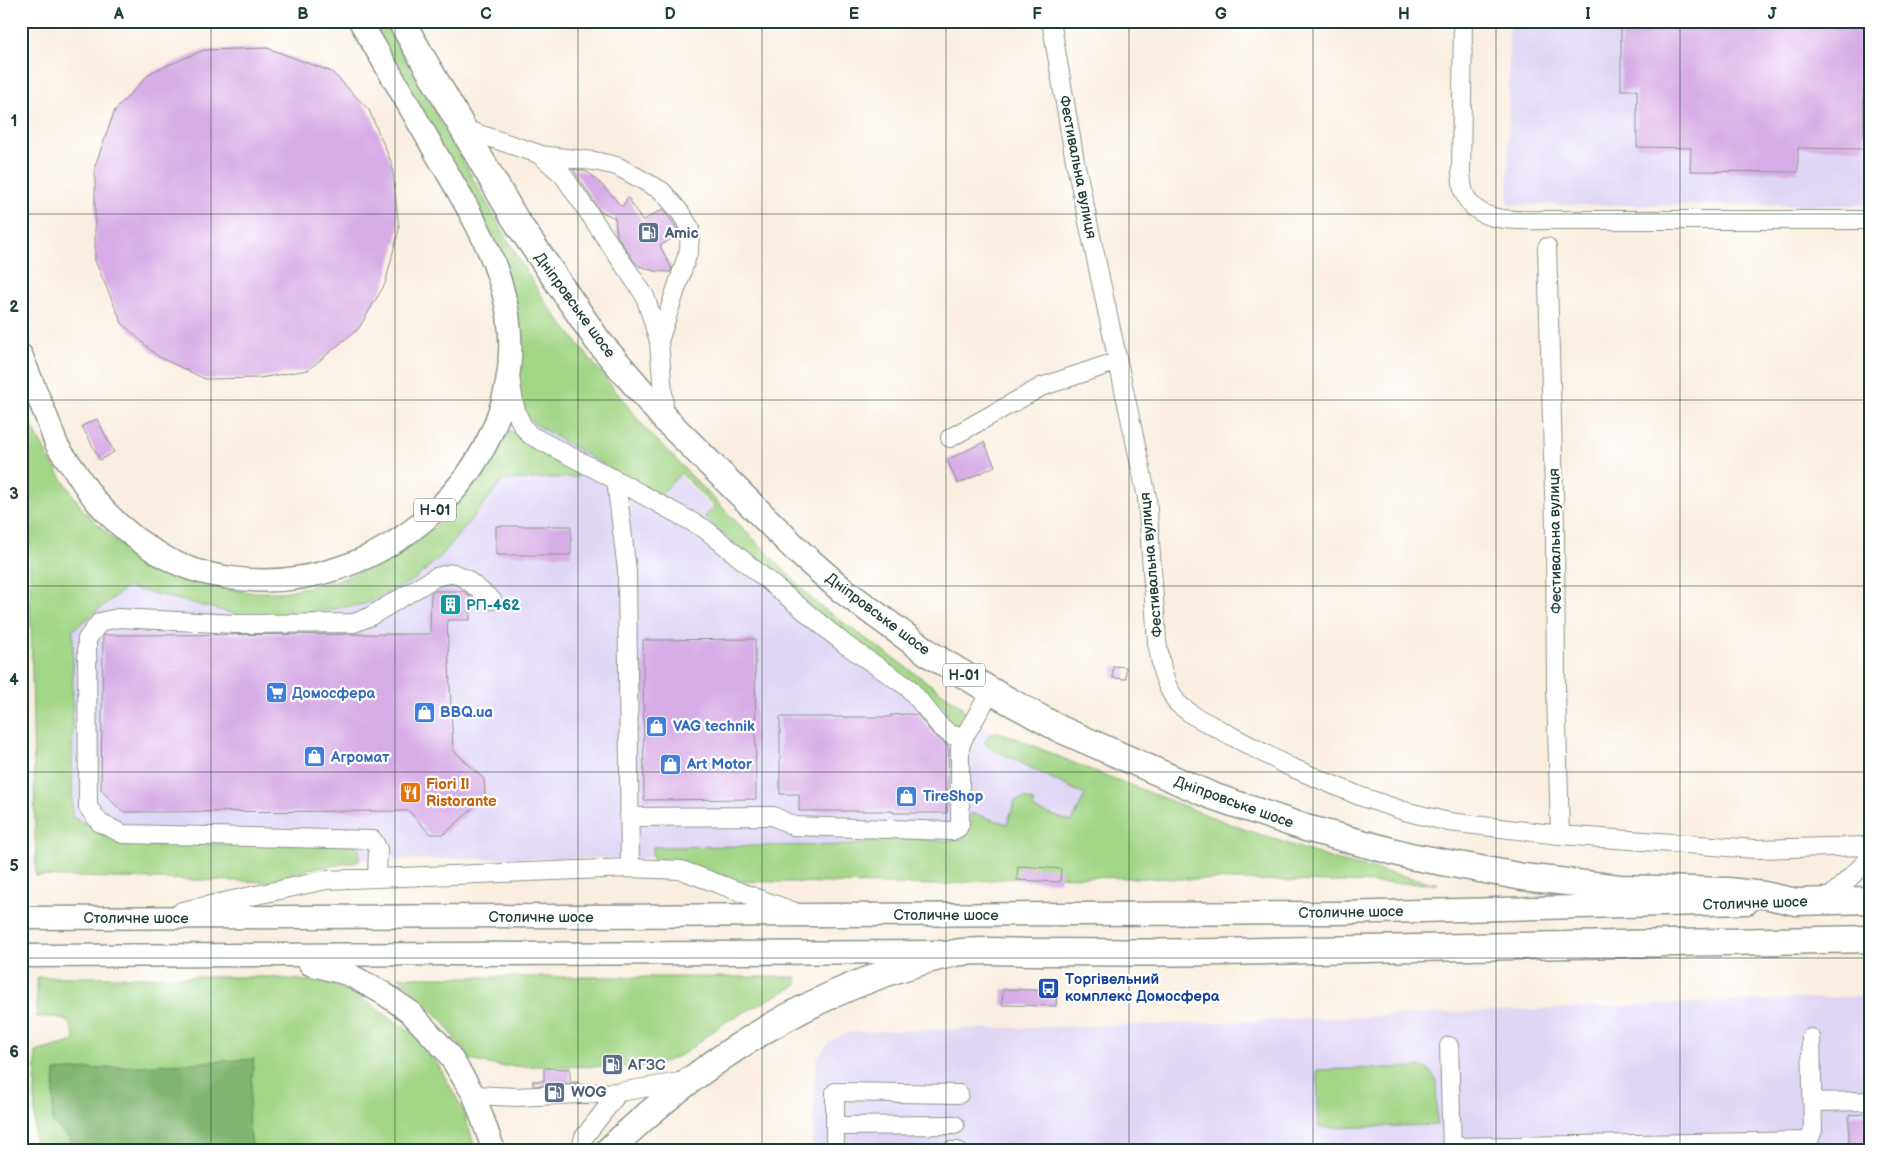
<svg xmlns="http://www.w3.org/2000/svg" width="1891" height="1172" viewBox="0 0 1891 1172" font-family="'Balsamiq Sans',sans-serif">
	<style>
		.built { fill: #dfd5f5 }
		.green { fill: #a2d585; stroke: #60895c }
		.forest { fill: #81b672; stroke: #507a53 }
		.building { fill: #d8ade7 }
		.lines { fill: none; stroke-linecap: round; stroke-linejoin: round }
		.minor-casing { stroke: #8c968a; stroke-width: 20 }
		.major-casing { stroke: #8c968a; stroke-width: 25 }
		.highway-casing { stroke: #8c968a; stroke-width: 29 }
		.minor { stroke: #fff; stroke-width: 18 }
		.major { stroke: #fff; stroke-width: 22 }
		.highway { stroke: #fff; stroke-width: 26 }
		.grid { fill: none; stroke: #1f3d34; stroke-width: 1; stroke-opacity: 0.55 }
		.labels { text-anchor: middle; stroke-width: 4.5; stroke-linejoin: round; paint-order: stroke }
		.shield { fill: #fff; stroke: #627771; stroke-width: 1 }
		.shield-label { font-size: 14px; font-weight: bold; fill: #1f3d34 }
		.street-label { font-size: 15px; fill: #1f3d34; stroke: #fff }
		.service-label { font-size: 15px; font-weight: bold; fill: #4e5e75; stroke: #fff; text-anchor: start }
		.culture-label { font-size: 15px; font-weight: bold; fill: #0d838f; stroke: #fff; text-anchor: start }
		.shop-label { font-size: 15px; font-weight: bold; fill: #366cbe; stroke: #fff; text-anchor: start }
		.food-label { font-size: 15px; font-weight: bold; fill: #c56008; stroke: #fff; text-anchor: start }
		.transit-label { font-size: 15px; font-weight: bold; fill: #164399; stroke: #fff; text-anchor: start }
		.neatline { fill: none; stroke: #1f3d34; stroke-width: 2 }
		.grid-label { font-size: 16px; text-anchor: middle; font-weight: bold; fill: #1f3d34 }
	</style>
	<rect width="100%" height="100%" fill="#fff"/>
	<filter id="ink" filterUnits="userSpaceOnUse"><feTurbulence type="fractalNoise" baseFrequency=".02" numOctaves="2"/><feDisplacementMap in="SourceGraphic" scale="10" xChannelSelector="R" yChannelSelector="G"/><feConvolveMatrix kernelMatrix="1 2 1 2 8 2 1 2 1" color-interpolation-filters="sRGB"/></filter>
	<filter id="wash" filterUnits="userSpaceOnUse"><feTurbulence type="fractalNoise" baseFrequency=".0096" numOctaves="4" result="noise"/><feDisplacementMap in="SourceGraphic" scale="20" xChannelSelector="R" yChannelSelector="G"/><feGaussianBlur stdDeviation="1.12" result="paint"/><feColorMatrix in="noise" values="0 0 0 0 0 0 0 0 0 0 0 0 0 0 0 0 0 1.4 0 .05"/><feComposite in="paint" operator="in"/></filter>
	<g filter="url(#wash)">
		<rect width="100%" height="100%" fill="#f9eedf"/>
		<path class="built" d="M1509 21H1870V205H1508Z
			M566 361 750 546 824 613 954 709 1093 793 1074 870 874 856 303 860 126 850 72 817 73 630 127 587 262 606 357 596 456 523Z
			M1870 996V1151H812L816 1060 829 1042 850 1032 1179 1024Z"/>
		<path class="green" d="M373 21H383L520 261 548 306 645 428 817 604 961 706 966 714 963 721 958 725H950L947 719 945 707 816 616 704 517 714 507 681 473 658 497 538 426C531 421 524 413 522 404 516 376 517 345 517 317Z
			M27 416 49 459 83 510 121 546 165 571 204 585 248 592H284L339 580 385 562 435 527 466 494 505 428 579 470 578 477 503 480 443 554 414 580 365 604 283 617 244 616 127 587 73 630 72 817 125 843 150 845 351 843 359 849V862L309 869 275 882 36 876Z
			M996 732 1006 734 1076 764 1238 827 1339 861 1438 884 1036 876 937 885 729 881 699 867 658 864 654 861 652 854 653 847 857 845 885 837 951 841 962 839 970 829 971 813 1007 824 1015 801 1025 798 1033 801 1034 809 1072 822 1085 795 987 746 985 741 989 735Z
			M37 977H267L331 983 372 1005 414 1034 438 1065 463 1110 476 1151H34L36 1052 75 1041C72 1016 58 1016 37 1017Z
			M399 977H796L797 985 727 1021 683 1054 653 1067 499 1066 469 1060 443 1021Z
			M1422 1067 1430 1071 1436 1080 1437 1125 1319 1128 1317 1070Z"/>
		<path class="forest" d="M254 1059 248 1118 253 1151H81L52 1122 55 1071Z"/>
		<g id="blocks">
			<path class="building" d="M1621 21H1868V91H1864V149L1798 148V172L1690 171 1691 148 1637 147V90H1621Z
				M267 48 332 72 369 110 392 164 399 229 385 284 359 328 308 370 259 378 205 379 157 356 122 323 95 261V166L115 110 150 73 204 50Z
				M573 169 584 171 589 173 603 186 622 207 628 197 642 221 663 209 679 231V234L660 246 672 269 671 272 654 271 639 266 634 261 617 236 615 218 600 211Z
				M97 419 114 452 100 460 82 426Z
				M984 442 995 466 958 484 947 460Z
				M496 526H571V555H496Z
				M434 591H463L470 596V620H447L453 750 484 779 485 794 467 814 444 834H430L409 811 122 812 101 790 103 635 430 634 431 593Z
				M755 639 756 799 644 800 643 640Z
				M1113 666 1126 667V679L1113 678Z
				M909 714 918 715 932 733 947 745 949 749 947 813H893V811H799V794H780V717H891L890 715Z
				M1018 866 1061 869 1060 882 1017 880Z
				M1003 989 1057 991 1056 1006 1002 1005Z
				M544 1068 570 1069V1082H579V1083L533 1086V1081H544Z
				M1866 1114V1125H1870V1151H1849V1115Z"/>
		</g>
	</g>
	<g filter="url(#ink)">
		<use href="#blocks" fill-opacity="0" stroke="#8c968a" stroke-width="1"/>
		<g class="lines">
			<defs>
				<path id="minor" d="M1051 21 1075 161 1147 497 1157 642 1163 674 1168 687 1177 703 1194 716 1288 766 1362 797 1404 811 1449 822 1560 835 1756 849 1870 846
					M1463 21 1461 174C1462 180 1462 187 1464 193 1477 225 1518 220 1546 220H1870
					M461 128 539 154 563 175 645 296 659 341 665 419
					M539 155 594 161 617 166 662 191 680 212 690 228 689 250 659 341
					M1547 247 1555 527 1556 689 1560 835
					M510 376C513 397 514 419 530 435L616 480 627 571 630 868
					M950 438 1041 387 1118 361
					M616 480 705 529 846 645 909 688 940 726 951 735 964 737
					M629 817 773 816 794 826 952 831 958 828 960 824V747L964 737 991 691
					M377 878 378 849 373 840 123 834 100 823 88 807 87 639 100 622 118 618 236 624 354 623 369 617 436 577 453 573 466 579 492 600
					M1826 901 1870 858
					M182 911 326 880 630 868 681 870 795 912
					M1449 1046 1452 1151
					M474 1095 516 1097 619 1092 686 1081
					M1812 1102 1870 1101
					M835 1126 955 1125
					M1452 1147 1809 1141 1813 1130 1811 1038
					M580 1151 584 1137 619 1092
					M835 1151V1092L959 1094
					M950 1151H958"/>
				<path id="major" d="M21 355C29 375 38 396 46 416 50 426 53 437 58 447 63 455 69 462 74 469 81 480 88 491 96 501 116 524 142 545 168 559 188 570 210 575 231 578 379 600 531 468 508 315 499 256 466 205 437 155 412 110 386 66 360 21
					M21 918 1338 913 1747 903
					M21 956C328 957 634 952 940 952
					M310 964 348 974 383 993 409 1011 448 1053 474 1095 494 1151"/>
				<path id="highway" d="M401 21 515 219 598 341 665 419 800 553 841 589 931 655 991 691 1060 729 1212 796 1306 828 1410 856 1523 877 1620 888 1728 891 1764 895 1796 902 1870 900
					M608 1151C706 1056 822 984 955 953 975 949 1013 952 1035 952 1096 952 1158 953 1220 952 1437 948 1653 943 1870 939"/>
			</defs>
			<use href="#minor" class="minor-casing"/>
			<use href="#major" class="major-casing"/>
			<use href="#highway" class="highway-casing"/>
			<use href="#minor" class="minor"/>
			<use href="#major" class="major"/>
			<use href="#highway" class="highway"/>
		</g>
	</g>
	<path class="grid" d="M211 21V1151M395 21V1151M578 21V1151M762 21V1151M946 21V1151M1129 21V1151M1313 21V1151M1496 21V1151M1680 21V1151M21 214H1870M21 400H1870M21 586H1870M21 772H1870M21 958H1870"/>
	<defs>
		<symbol id="fuel-square" viewBox="-11 -11 22 22"><rect x="-9" y="-9" width="18" height="18" rx="4" fill="#5c6f8a" stroke="#fff"/><path d="M-5.5-6h7V0h2V4h1.3V-2.5L3-4.5l.8-.8L6-3V5H2.5V1h-1V6h-7ZM-4.2-4.7v3.2H.2V-4.7Z" fill="#fff"/></symbol>
		<symbol id="building-square" viewBox="-11 -11 22 22"><rect x="-9" y="-9" width="18" height="18" rx="4" fill="#0f9aa8" stroke="#fff"/><path d="M-4-6H4V6H1V3H-1V6H-4ZM-2.5-4.3h1.7v1.8h-1.7ZM.8-4.3h1.7v1.8H.8ZM-2.5-1h1.7V.8h-1.7ZM.8-1h1.7V.8H.8Z" fill="#fff"/></symbol>
		<symbol id="supermarket-square" viewBox="-11 -11 22 22"><rect x="-9" y="-9" width="18" height="18" rx="4" fill="#3f7fe0" stroke="#fff"/><path d="M-6-5.5h2.5l.6 2H6L4.5 2H-2.5L-4.4-4H-6ZM-1.5 3.2a1.3 1.3 0 1 0 .1 0ZM3 3.2a1.3 1.3 0 1 0 .1 0Z" fill="#fff"/></symbol>
		<symbol id="shop-square" viewBox="-11 -11 22 22"><rect x="-9" y="-9" width="18" height="18" rx="4" fill="#3f7fe0" stroke="#fff"/><path d="M-5-2.5h2.3a2.7 3.5 0 0 1 5.4 0H5L5.5 6h-11ZM-1.5-2.5h3a1.5 2.3 0 0 0-3 0Z" fill="#fff"/></symbol>
		<symbol id="restaurant-square" viewBox="-11 -11 22 22"><rect x="-9" y="-9" width="18" height="18" rx="4" fill="#e8710a" stroke="#fff"/><path d="M-5-6h1v4h1v-4h1v4h1v-4h1v5L-1.5 .5V6h-2V.5L-5-1ZM5-6V6H3V1.5H1.5Q1.5-4 5-6Z" fill="#fff"/></symbol>
		<symbol id="bus-square" viewBox="-11 -11 22 22"><rect x="-9" y="-9" width="18" height="18" rx="4" fill="#1a4fb4" stroke="#fff"/><path d="M-5-6H5V4H4V6H2V4H-2V6H-4V4H-5ZM-3.5-4V0h7V-4ZM-3.5 1.2v1.5H-2V1.2ZM2 1.2v1.5H3.5V1.2Z" fill="#fff"/></symbol>
	</defs>
	<g fill-rule="evenodd">
		<use href="#fuel-square" x="636" y="220" width="25" height="25"/>
		<use href="#building-square" x="438" y="592" width="25" height="25"/>
		<use href="#supermarket-square" x="264" y="680" width="25" height="25"/>
		<use href="#shop-square" x="412" y="700" width="25" height="25"/>
		<use href="#shop-square" x="644" y="714" width="25" height="25"/>
		<use href="#shop-square" x="302" y="744" width="25" height="25"/>
		<use href="#shop-square" x="658" y="752" width="25" height="25"/>
		<use href="#restaurant-square" x="398" y="780" width="25" height="25"/>
		<use href="#shop-square" x="894" y="784" width="25" height="25"/>
		<use href="#bus-square" x="1036" y="976" width="25" height="25"/>
		<use href="#fuel-square" x="600" y="1052" width="25" height="25"/>
		<use href="#fuel-square" x="542" y="1080" width="25" height="25"/>
	</g>
	<g class="labels">
		<g class="shield">
			<rect x="414" y="498.5" width="42" height="23" rx="4"/>
			<rect x="943" y="663.5" width="42" height="23" rx="4"/>
		</g>
		<g class="shield-label">
			<text x="435" y="515">Н-01</text>
			<text x="964" y="680">Н-01</text>
		</g>
		<g class="street-label">
			<text transform="translate(1078 167) rotate(79)" y="5">Фестивальна вулиця</text>
			<text transform="translate(575 305) rotate(54)" y="5">Дніпровське шосе</text>
			<text transform="translate(1555 541) rotate(-91)" y="5">Фестивальна вулиця</text>
			<text transform="translate(1151 565) rotate(-95)" y="5">Фестивальна вулиця</text>
			<text transform="translate(878 614) rotate(37)" y="5">Дніпровське шосе</text>
			<text transform="translate(1234 802) rotate(20)" y="5">Дніпровське шосе</text>
			<text transform="translate(1755 903) rotate(-2)" y="5">Столичне шосе</text>
			<text transform="translate(1351 912) rotate(-1)" y="5">Столичне шосе</text>
			<text x="946" y="920">Столичне шосе</text>
			<text x="541" y="922">Столичне шосе</text>
			<text x="136" y="923">Столичне шосе</text>
		</g>
		<g class="service-label">
			<text x="665" y="238">Amic</text>
			<text x="628" y="1070">АГЗС</text>
			<text x="571" y="1097">WOG</text>
		</g>
		<g class="culture-label">
			<text x="466" y="610">РП-462</text>
		</g>
		<g class="shop-label">
			<text x="292" y="698">Домосфера</text>
			<text x="440" y="717">BBQ.ua</text>
			<text x="673" y="731">VAG technik</text>
			<text x="331" y="762">Агромат</text>
			<text x="687" y="769">Art Motor</text>
			<text x="923" y="801">TireShop</text>
		</g>
		<g class="food-label">
			<text x="426" y="789">Fiori Il<tspan x="426" dy="17">Ristorante</tspan></text>
		</g>
		<g class="transit-label">
			<text x="1065" y="984">Торгівельний<tspan x="1065" dy="17">комплекс Домосфера</tspan></text>
		</g>
	</g>
	<rect width="1891" height="1172" fill="none" stroke="#fff" stroke-width="55"/>
	<rect x="28" y="28" width="1836" height="1116" class="neatline"/>
	<g class="grid-label">
		<text x="119" y="19">A</text>
		<text x="303" y="19">B</text>
		<text x="486" y="19">C</text>
		<text x="670" y="19">D</text>
		<text x="854" y="19">E</text>
		<text x="1037" y="19">F</text>
		<text x="1221" y="19">G</text>
		<text x="1404" y="19">H</text>
		<text x="1588" y="19">I</text>
		<text x="1772" y="19">J</text>
		<text x="14" y="126">1</text>
		<text x="14" y="312">2</text>
		<text x="14" y="499">3</text>
		<text x="14" y="685">4</text>
		<text x="14" y="871">5</text>
		<text x="14" y="1057">6</text>
	</g>
</svg>
